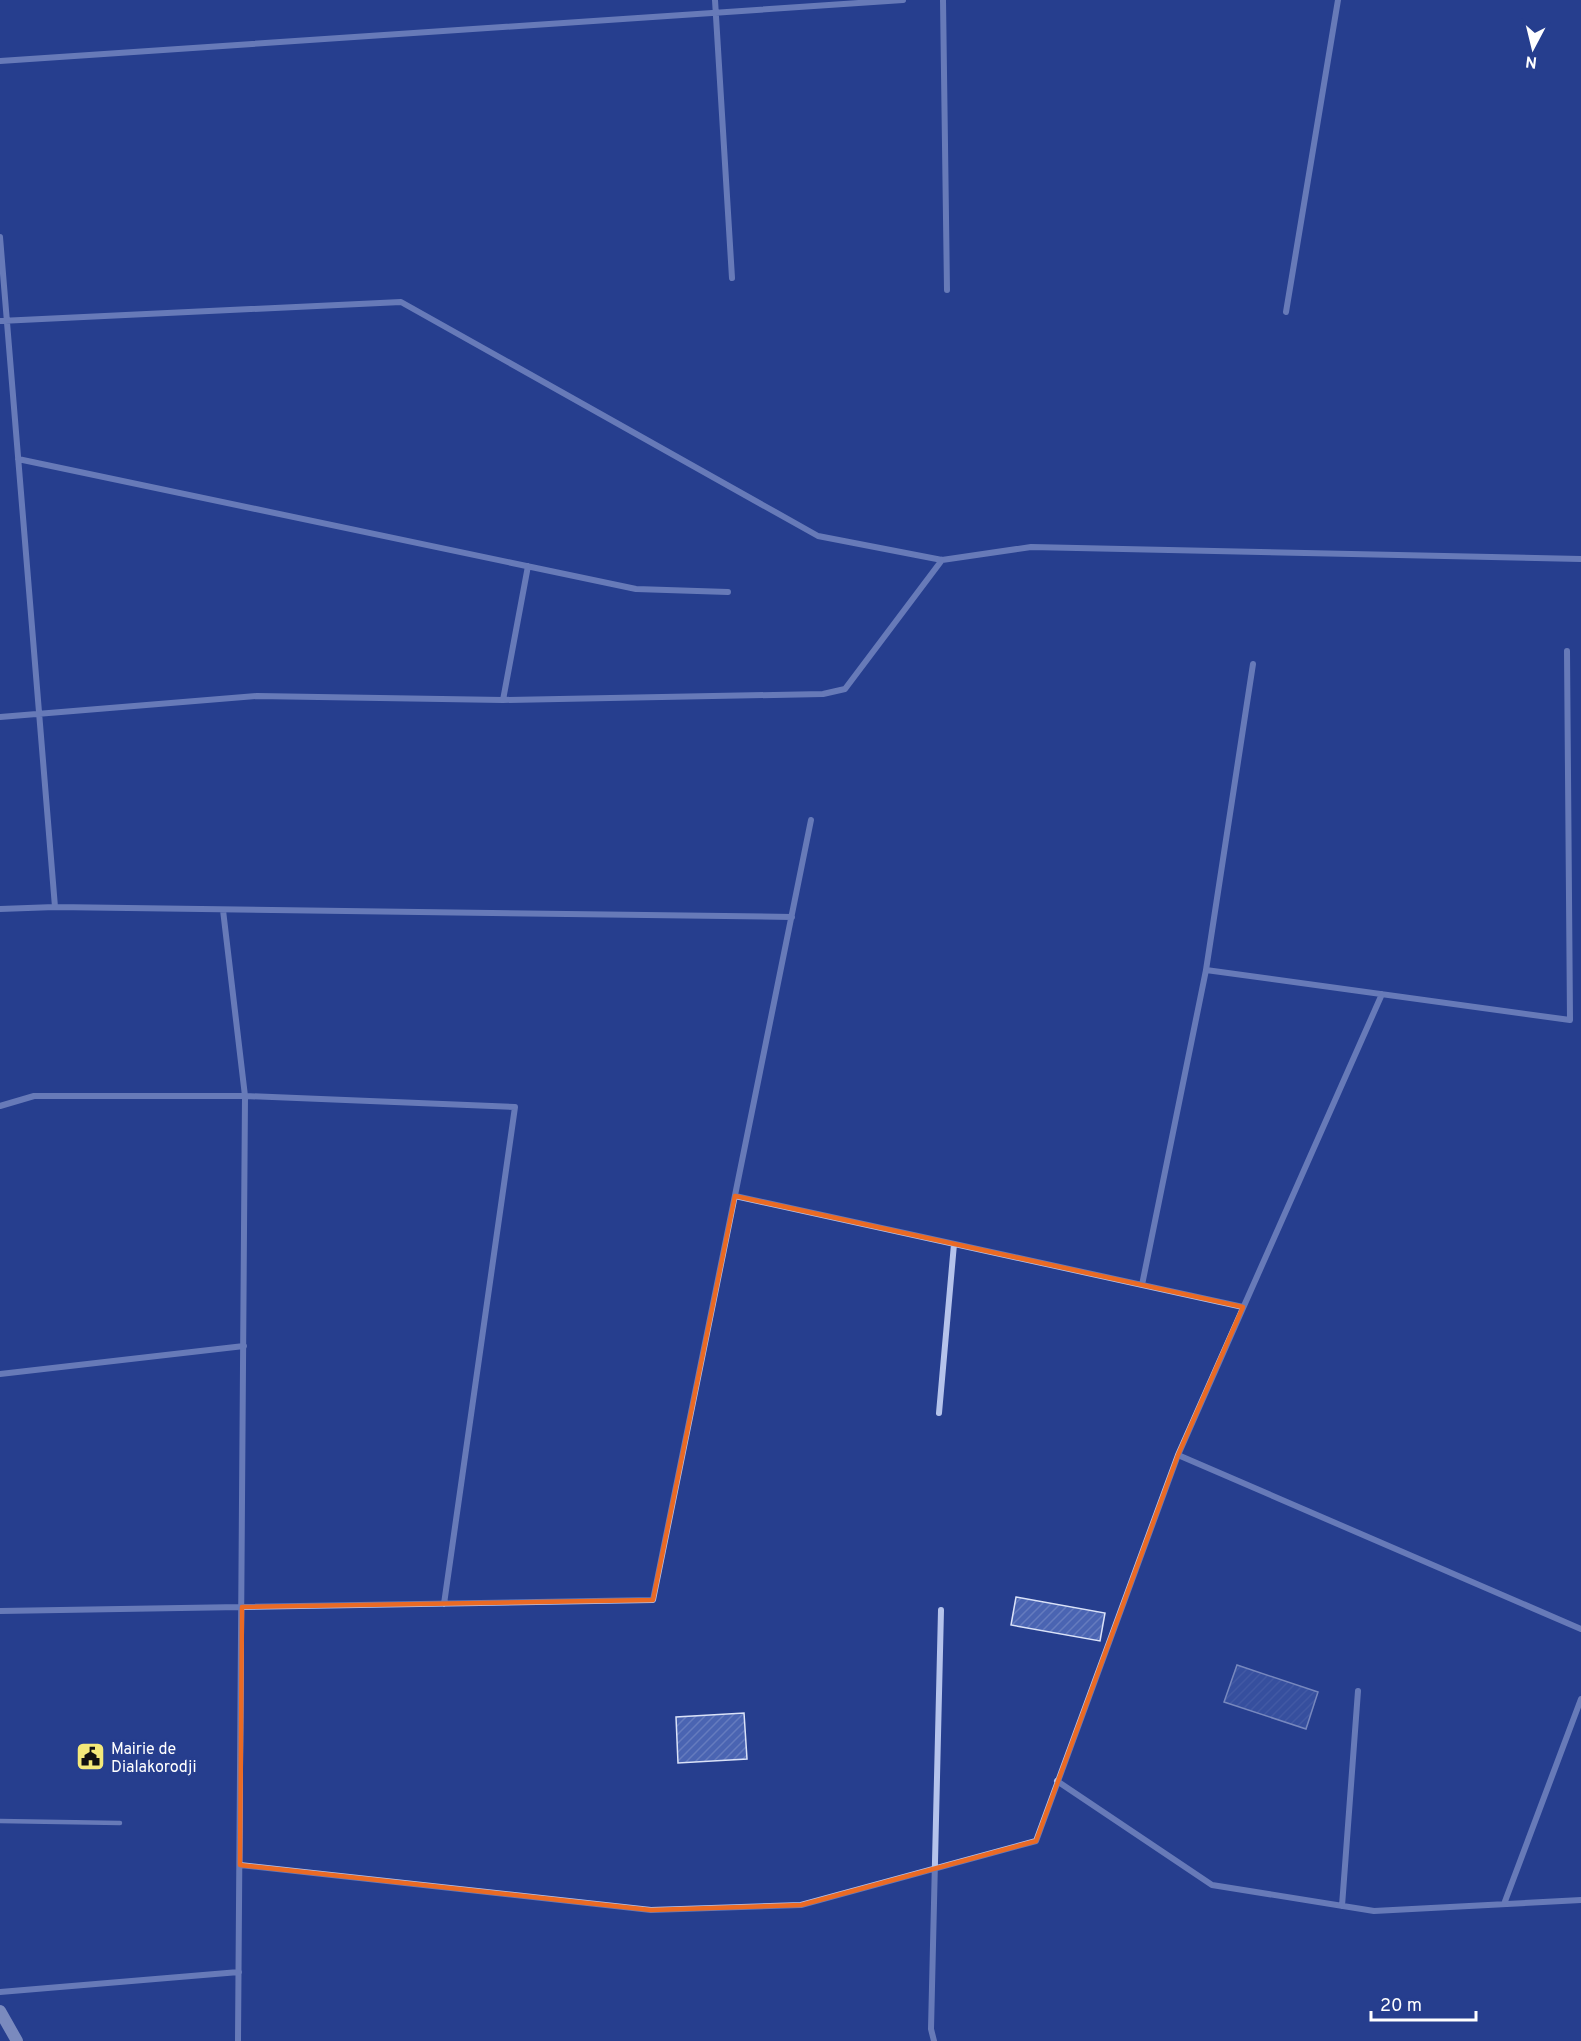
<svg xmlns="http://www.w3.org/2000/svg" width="1581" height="2041" viewBox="0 0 1581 2041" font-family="Overpass,sans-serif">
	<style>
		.building { fill: url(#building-hatch); stroke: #dae2f8; stroke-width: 1.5 }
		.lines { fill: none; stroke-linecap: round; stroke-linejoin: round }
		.lane { stroke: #b5c3eb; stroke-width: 4.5 }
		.street { stroke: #b5c3eb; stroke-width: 6 }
		.secondary { stroke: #e0e6f9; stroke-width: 12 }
		.marked { fill: none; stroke: #ea6a24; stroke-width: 4.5; stroke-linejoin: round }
		.labels { text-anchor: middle; stroke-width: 6; stroke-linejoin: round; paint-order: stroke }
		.poi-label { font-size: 16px; fill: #fff; stroke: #263e8e; text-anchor: start }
	</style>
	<defs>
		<pattern id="building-hatch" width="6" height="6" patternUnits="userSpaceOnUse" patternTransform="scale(1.5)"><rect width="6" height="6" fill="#4a64b2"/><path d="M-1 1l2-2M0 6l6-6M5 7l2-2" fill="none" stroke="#657bbe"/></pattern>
	</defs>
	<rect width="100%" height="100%" fill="#263e8e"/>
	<path class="building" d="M1016 1597 1105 1613 1100 1641 1011 1625Z
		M1237 1665 1318 1692 1306 1729 1224 1702Z
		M744 1713 747 1759 678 1763 676 1717Z"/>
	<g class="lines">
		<path class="lane" d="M0 1821 120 1823"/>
		<path class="street" d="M715 0 732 278
			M943 0 947 290
			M0 61 903 0
			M0 237 55 907
			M1286 312 1338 0
			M0 321 401 302 818 536 942 560 1031 547 1581 559
			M18 459 636 589 728 592
			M503 700 528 566
			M0 717 257 696 503 700 823 694 845 689 942 560
			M0 909 55 907 792 917
			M223 910 245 1096 238 2041
			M1206 970 1570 1020 1567 651
			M0 1106 34 1096H245L515 1107 444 1604
			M735 1196 1243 1307
			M1142 1285 1206 970 1253 664
			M0 1374 244 1346
			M939 1413 954 1244
			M1178 1455 1581 1629
			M0 1611 653 1600 811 820
			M1057 1781 1212 1885 1374 1911 1581 1900
			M240 1865 651 1910 801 1905 1036 1841 1178 1455 1382 994
			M1504 1904 1581 1699
			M1342 1906 1358 1691
			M0 1992 239 1972
			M934 2041 931 2029 941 1610"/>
		<path class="secondary" d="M0 2011 17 2041"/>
	</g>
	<path d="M0 0H1581V2041H0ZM735 1196 1243 1307 1178 1455 1036 1841 801 1905 651 1910 240 1865 242 1607 653 1600Z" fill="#263e8e" fill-opacity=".55" fill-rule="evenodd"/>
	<path class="marked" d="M735 1196 1243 1307 1178 1455 1036 1841 801 1905 651 1910 240 1865 242 1607 653 1600Z"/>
	<defs>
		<symbol id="civic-square" viewBox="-11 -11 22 22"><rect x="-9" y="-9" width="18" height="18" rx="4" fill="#f4e97a" stroke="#263e8e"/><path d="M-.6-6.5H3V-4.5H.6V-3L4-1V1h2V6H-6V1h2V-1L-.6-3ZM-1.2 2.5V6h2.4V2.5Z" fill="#111"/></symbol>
	</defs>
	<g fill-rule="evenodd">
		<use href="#civic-square" x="74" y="1740" width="33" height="33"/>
	</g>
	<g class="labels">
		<g class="poi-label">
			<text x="111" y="1754">Mairie de<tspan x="111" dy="18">Dialakorodji</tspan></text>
		</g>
	</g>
	<g transform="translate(1533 48) rotate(187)" stroke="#263e8e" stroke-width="4.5" paint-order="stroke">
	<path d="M0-4.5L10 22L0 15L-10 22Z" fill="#ffffff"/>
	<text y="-9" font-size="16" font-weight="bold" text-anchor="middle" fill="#ffffff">N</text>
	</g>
	<path d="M1371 2011v9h105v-9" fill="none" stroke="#ffffff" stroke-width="3"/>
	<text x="1380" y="2011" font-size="18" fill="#ffffff" stroke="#263e8e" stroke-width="4.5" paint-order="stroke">20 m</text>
</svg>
